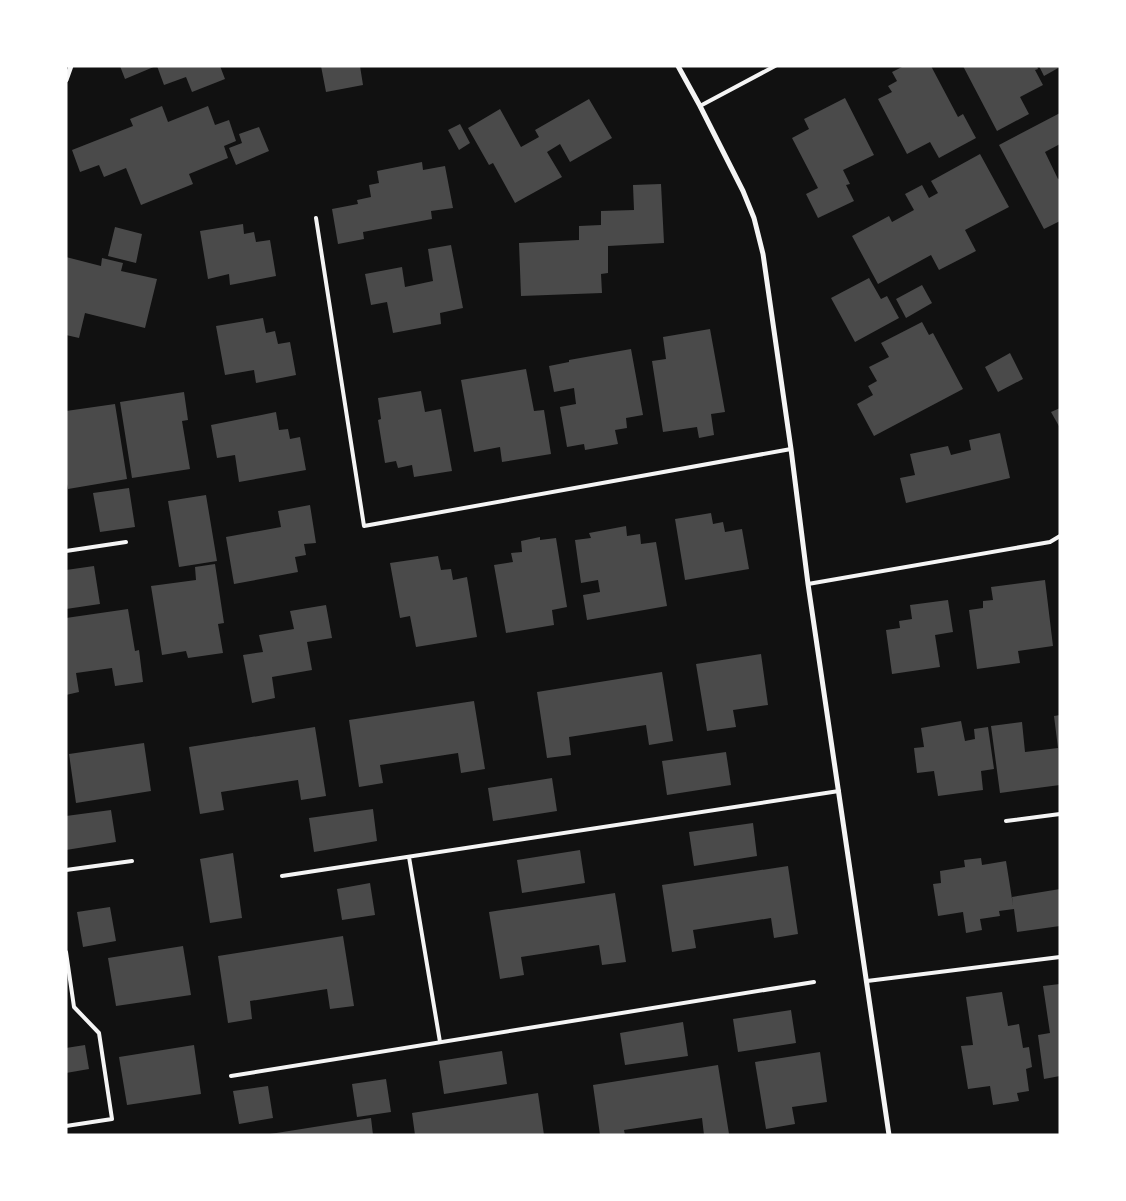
<svg xmlns="http://www.w3.org/2000/svg" width="1126" height="1201" viewBox="0 0 1126 1201" font-family="'Work Sans',sans-serif">
	<style>
		.building { fill: #4a4a4a }
		.lines { fill: none; stroke-linecap: round; stroke-linejoin: round }
		.service { stroke: #f5f5f5; stroke-width: 4 }
		.minor { stroke: #f5f5f5; stroke-width: 5 }
	</style>
	<rect width="100%" height="100%" fill="#111"/>
	<path class="building" d="M120 66H156L125 79Z
		M157 66H220L225 79 192 92 186 77 164 85Z
		M321 66H360L363 85 326 92Z
		M904 66H931L958 117 963 114 976 138 939 158 930 142 907 154 878 99 892 92 888 86 897 81 892 72Z
		M963 66H1037L1038 69 1035 70 1043 85 1020 97 1029 114 997 131Z
		M1039 66H1060V67L1044 76Z
		M845 98 874 155 843 170 850 184 846 185 854 201 818 218 806 194 818 188 792 138 809 129 804 119Z
		M589 99 612 138 570 162 560 144 547 152 562 177 515 203 493 163 489 165 468 128 500 109 521 147 539 137 535 130Z
		M162 106 168 122 208 106 215 125 229 120 236 141 224 146 228 158 189 174 193 184 141 205 126 168 104 177 99 165 80 172 72 150 133 126 130 119Z
		M1060 113V144L1045 152 1058 179 1060 178V221L1044 229 999 145Z
		M460 124 470 143 459 150 448 130Z
		M259 127 269 151 236 165 229 148 242 143 239 134Z
		M980 154 1009 207 965 230 976 251 939 270 931 255 878 284 852 236 889 216 892 222 914 210 905 194 922 185 929 198 938 193 931 181Z
		M422 162 423 170 445 166 453 208 431 211 432 219 363 232 364 239 338 244 332 209 358 204 357 200 371 197 369 185 379 183 377 171Z
		M661 184 664 243 608 246V273L601 274 602 293 521 296 519 243 579 240V226L601 225V211L634 210 633 185Z
		M243 224 244 234 254 232 256 242 270 240 276 276 230 285 229 274 208 279 200 231Z
		M115 227 142 234 136 263 108 256Z
		M451 245 463 308 440 313 441 324 393 333 387 302 371 305 365 274 402 267 405 287 433 281 428 249Z
		M66 257 101 266 102 258 123 263 121 271 157 279 145 328 85 313 79 338 66 335Z
		M869 278 881 299 887 296 899 318 855 342 831 298Z
		M922 285 932 303 906 318 896 299Z
		M263 318 266 333 275 331 278 344 290 342 296 375 256 383 254 370 225 375 216 326Z
		M922 322 929 335 933 333 963 389 874 436 857 404 873 395 868 386 877 381 869 367 889 357 881 343Z
		M710 329 725 412 711 414 714 435 699 438 697 427 663 432 652 361 666 359 663 337Z
		M631 349 643 415 626 418 627 428 615 430 618 444 585 450 584 444 567 447 560 407 576 404 574 388 554 392 549 366 569 362V360Z
		M1010 353 1023 379 998 392 985 367Z
		M526 369 534 411 544 410 551 454 502 462 500 447 474 452 461 380Z
		M421 391 425 412 441 409 452 471 414 477 412 465 398 468 396 461 385 463 378 420 381 419 378 398Z
		M184 392 188 420 182 421 190 469 132 478 120 402Z
		M115 404 127 479 68 489 66 479V411Z
		M1060 408V428L1051 412Z
		M276 412 279 430 288 429 290 439 300 437 306 470 239 482 235 455 217 458 211 425Z
		M1000 433 1010 478 906 503 900 478 915 475 910 454 948 446 951 455 971 450 969 440Z
		M129 488 135 527 100 532 93 493Z
		M206 495 217 561 179 567 168 501Z
		M310 505 316 543 304 544 306 555 295 557 298 572 234 584 226 537 281 527 278 511Z
		M711 513 713 524 723 522 725 532 742 529 749 569 685 580 675 519Z
		M626 526 627 536 640 534 641 544 656 542 667 606 587 620 583 595 600 592 598 580 581 583 575 540 591 538 589 533Z
		M540 537V540L556 538 567 607 552 610 554 625 506 633 494 565 513 562 511 553 522 552 521 541Z
		M438 556 441 570 451 569 453 580 467 577 477 637 416 647 410 616 400 618 390 563Z
		M215 564 224 623 218 624 223 653 188 658 186 651 162 655 151 586 196 580 195 567Z
		M94 566 100 604 66 609V570Z
		M1045 580 1053 646 1018 651 1020 663 977 669 969 610 983 608V601L993 600 991 587Z
		M948 600 953 632 935 635 940 667 892 674 886 630 900 628 899 621 912 619 910 605Z
		M326 605 332 638 307 642 312 670 272 677 275 698 252 703 243 655 263 652 259 635 294 629 290 611Z
		M128 609 135 651 139 650 143 682 115 686 112 668 76 673 79 692 66 695V618Z
		M761 654 768 705 733 710 736 727 707 731 696 664Z
		M662 672 673 741 649 745 646 725 569 737 571 755 547 758 537 692Z
		M474 701 485 769 461 773 458 753 380 765 383 783 359 787 349 720Z
		M1060 715V785L1000 793 991 726 1022 722 1025 752 1058 748 1054 716Z
		M961 721 965 741 975 739 974 729 988 727 994 769 981 771 983 790 938 796 934 771 917 773 914 748 924 747 921 728Z
		M315 727 326 796 301 800 298 780 221 792 224 810 200 814 189 747Z
		M144 743 151 791 76 803 69 754Z
		M726 752 731 785 667 795 662 761Z
		M552 778 557 811 493 821 488 788Z
		M373 809 377 841 314 852 309 818Z
		M111 810 116 842 66 850V816Z
		M753 823 757 856 694 866 689 832Z
		M580 850 585 883 522 893 517 860Z
		M233 853 242 918 210 923 200 859Z
		M981 858 982 865 1006 861 1013 905 1012 897 1060 889V926L1017 932 1014 909 999 911 1000 916 980 919 982 930 966 933 963 912 938 916 933 884 941 883 940 871 965 867 964 860Z
		M788 866 798 934 774 938 771 918 693 930 696 948 672 952 662 885Z
		M370 883 375 915 342 920 337 889Z
		M615 893 626 962 602 965 599 945 521 957 524 975 500 979 489 912Z
		M110 907 116 941 83 947 77 912Z
		M343 936 354 1006 330 1009 327 989 250 1001 252 1019 228 1023 218 956Z
		M183 946 191 995 116 1006 108 958Z
		M1060 984V1076L1044 1079 1038 1035 1050 1033 1043 986Z
		M1002 992 1008 1026 1019 1024 1023 1048 1029 1047 1032 1067 1026 1069 1029 1091 1017 1093 1019 1101 993 1105 990 1086 968 1089 961 1046 973 1045 966 997Z
		M791 1010 796 1043 738 1052 733 1019Z
		M683 1022 688 1056 625 1065 620 1033Z
		M85 1045 89 1069 66 1073V1048Z
		M194 1045 201 1094 127 1105 119 1057Z
		M502 1051 507 1084 444 1094 439 1061Z
		M820 1052 827 1102 792 1107 795 1124 766 1129 755 1062Z
		M718 1065 729 1134 704 1135 702 1118 624 1130 625 1135H600L593 1085Z
		M386 1079 391 1112 357 1117 352 1084Z
		M268 1086 273 1118 239 1124 233 1091Z
		M538 1093 544 1135H415L412 1113Z
		M371 1118 373 1135H270V1134Z"/>
	<g class="lines">
		<path class="service" d="M700 106 775 66
			M316 218 364 526 791 449
			M66 551 126 542
			M808 584 1050 542 1060 536
			M1006 821 1060 814
			M409 857 440 1042
			M66 870 132 861
			M282 876 839 791
			M66 952 74 1007 99 1033 112 1119 66 1126
			M867 981 1060 957
			M231 1076 814 982"/>
		<path class="minor" d="M678 66 700 106 743 191 754 218 763 254 791 449 808 584 889 1135
			M66 80 71 66"/>
	</g>
	<rect width="1126" height="1201" fill="none" stroke="#ffffff" stroke-width="135"/>
</svg>
